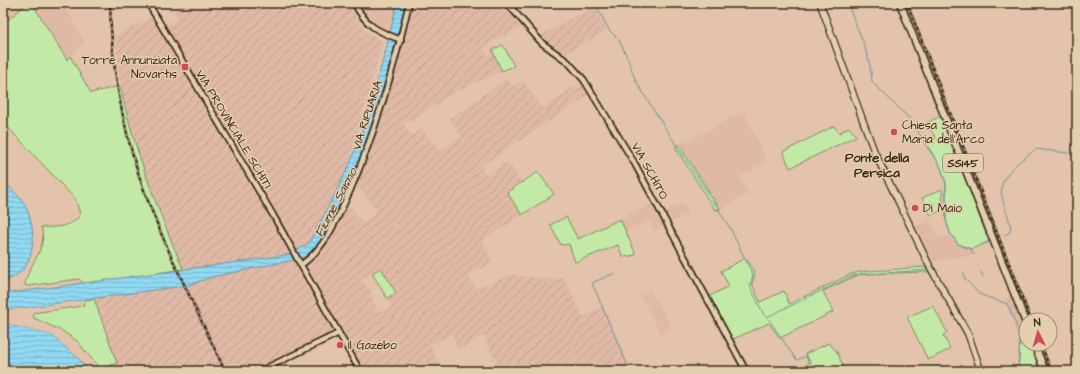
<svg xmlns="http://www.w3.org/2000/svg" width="1080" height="374" viewBox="0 0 1080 374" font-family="'Architects Daughter',sans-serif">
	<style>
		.built { fill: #e0b8a6 }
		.industrial { fill: url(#industrial-furrows); fill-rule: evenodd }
		.green { fill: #c2eaa6; stroke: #7e8a62 }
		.water { fill: url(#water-rules); stroke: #6e939d }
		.pier { fill: #e3c3ab }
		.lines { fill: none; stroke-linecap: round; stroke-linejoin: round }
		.stream { stroke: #6e939d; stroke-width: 1 }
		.minor-casing { stroke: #3b2a1e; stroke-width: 8 }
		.major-casing { stroke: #3b2a1e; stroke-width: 8 }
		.highway-casing { stroke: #3b2a1e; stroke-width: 9 }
		.minor { stroke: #e3cead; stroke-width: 4.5 }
		.major { stroke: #e3cead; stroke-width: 5.5 }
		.highway { stroke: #e3cead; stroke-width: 6 }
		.rail-casing { stroke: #3b2a1e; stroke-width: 2.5 }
		.rail { stroke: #e3cead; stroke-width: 1; stroke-dasharray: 3; stroke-linecap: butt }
		.poi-dot { fill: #d1495b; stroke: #e3cead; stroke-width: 1.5 }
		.labels { text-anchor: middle; stroke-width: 3; stroke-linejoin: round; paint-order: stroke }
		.shield { fill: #e3cead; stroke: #6d5b49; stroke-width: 1 }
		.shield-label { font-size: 11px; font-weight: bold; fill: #3b2a1e }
		.poi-label { font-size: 12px; fill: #3b2a1e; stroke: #e3cead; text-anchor: start }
		.street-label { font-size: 12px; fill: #3b2a1e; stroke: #e3cead }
		.neighbourhood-label { font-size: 13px; font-weight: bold; fill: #3b2a1e; stroke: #e3cead }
		.water-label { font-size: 13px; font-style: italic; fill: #443c33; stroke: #e3cead }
	</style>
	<defs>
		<pattern id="industrial-furrows" width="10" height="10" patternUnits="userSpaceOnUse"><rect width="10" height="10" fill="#e0b8a6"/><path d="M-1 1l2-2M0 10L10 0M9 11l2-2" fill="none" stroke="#c19e8e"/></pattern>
		<pattern id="water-rules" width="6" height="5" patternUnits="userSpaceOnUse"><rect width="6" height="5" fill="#90d9f2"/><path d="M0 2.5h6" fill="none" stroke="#7dbacf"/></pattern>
	</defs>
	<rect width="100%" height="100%" fill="#e3c3ab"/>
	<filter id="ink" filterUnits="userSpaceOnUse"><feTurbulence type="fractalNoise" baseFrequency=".025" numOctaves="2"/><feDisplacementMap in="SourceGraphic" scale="8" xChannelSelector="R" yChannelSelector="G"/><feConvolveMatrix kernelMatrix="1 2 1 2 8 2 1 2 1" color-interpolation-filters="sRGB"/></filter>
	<g filter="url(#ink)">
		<path class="built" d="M3 3H28L3 24Z
			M32 3H63L66 9 85 42 67 60Z
			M357 3H397L390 32 379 28 370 22Z
			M744 111 767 162 740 177 748 194 720 209 679 145Z
			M683 202 689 213 655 231 649 220 625 231 620 219 653 203 660 215Z
			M929 219 939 238 953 236 958 244 971 249 974 255 931 261 913 227Z
			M650 290 672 328 661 334 640 295Z"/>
		<path class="industrial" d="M173 3H348L366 32 383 41 346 171 309 242 295 251 261 259 184 272 150 190 136 149 120 82 115 36 154 17 168 24 178 19Z
			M411 3H511L527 24 483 47 487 56 493 53 502 71 458 91 404 124 411 136 422 129 439 151 462 137 450 119 506 79 512 87 523 80 541 108 547 106 581 82 590 94 481 166 487 175 507 162 522 182 507 192 522 215 482 240 492 263 468 275 471 282 477 288 511 275 548 279 564 278 583 317 603 306 631 371H502L483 336 458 350 452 335 430 344 442 371H364L341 329 255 371H101L100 369 117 362 94 299 189 285 212 277 295 260 301 269 307 267 335 229 347 203 363 223 378 211 356 184 371 147 404 42ZM381 268 396 293 387 298 391 306 377 312 371 291 360 280Z
			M594 6 607 30 561 56 539 36Z
			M1011 295 1025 332 1019 334 1005 299Z"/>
		<path class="green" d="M28 3H32L67 60 70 56 91 93 120 86C135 153 157 207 183 269L85 284 79 279 28 286 25 285C27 266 49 248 41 227 54 228 73 227 80 215L76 200 3 122V24Z
			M503 45 514 66 502 71 492 50Z
			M941 116 989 242 971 249 958 244 950 233 946 220V183L940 165 925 144 936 138 926 123Z
			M834 126 839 133 849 127 856 136 790 168 783 152Z
			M679 145 720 209 715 210 675 147Z
			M538 172 554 194 522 215 507 192Z
			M942 189 943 210 931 215 922 198Z
			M566 217 578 239 620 219 636 255 623 257 618 245 575 262 569 244 561 245 550 225Z
			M746 258 755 273 752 284 760 302 784 291 789 304 849 275 858 272 925 267 928 272 860 274 823 291 833 312 780 338 769 323 731 340 708 297 729 286 721 271Z
			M381 268 396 293 387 298 372 273Z
			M94 299 117 363 100 369 77 341 64 332 34 318 33 313 83 306 85 300Z
			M933 306 947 332 943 335 950 349 928 360 907 317Z
			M1025 332 1026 344H1030L1036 358 1038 371H1018L1020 343 1019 334Z
			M829 343 837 352 845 371H799L809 363 805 354Z"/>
		<path class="water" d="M397 3H406L374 124 362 156 326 233 319 245 312 253 302 258 212 277 189 285 3 311V294L261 259 290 254 308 244 333 198 350 163 365 123 387 46Z
			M3 181C10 188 19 196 24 204 35 222 38 258 19 273 15 277 8 279 3 282Z
			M3 323 52 335 80 360 88 371H3Z"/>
		<path class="pier" d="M85 300V302L3 313V311Z
			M3 321 53 333 82 358 90 371H88L80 359 52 335 3 323Z"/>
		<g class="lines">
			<path class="stream" d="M595 3 609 30 619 40 628 59 635 79 653 109 730 228 753 275 750 285 751 289 764 315 767 317 854 275 928 270
				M846 3 849 7C858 31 871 56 872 82L909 118 940 165 946 183V220L950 233 958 244 971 249 974 255
				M1003 236 1009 233 1011 229C1010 218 1004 208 1002 197 997 175 1022 160 1036 149L1068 153 1077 157
				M983 244 990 241
				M981 272 983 277
				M615 273 592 283 630 371
				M964 273V278L979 294 1007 304C1020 332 1021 341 1018 371
				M1074 276 1077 278
				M768 318 795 358 797 360 807 356 815 371"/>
			<defs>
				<path id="minor" d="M148 3 273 215 360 371
					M354 3C367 27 377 31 401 40
					M507 3 542 43 568 62 584 80 635 164 746 371
					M301 265C326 247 336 221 349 193 376 132 394 68 409 3
					M260 371 339 333"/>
				<path id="major" d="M820 3 874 151 929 265 968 334 981 371"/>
				<path id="highway" d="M900 3 1026 323
					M1034 344 1045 371"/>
			</defs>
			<use href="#minor" class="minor-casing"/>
			<use href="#major" class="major-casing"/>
			<use href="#highway" class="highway-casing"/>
			<use href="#minor" class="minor"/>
			<use href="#major" class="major"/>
			<use href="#highway" class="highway"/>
			<defs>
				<path id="rail" d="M110 3C111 63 122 125 141 182 164 247 196 308 225 371
					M907 3 1031 320
					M1041 344 1051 371"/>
			</defs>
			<use href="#rail" class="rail-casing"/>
			<use href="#rail" class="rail"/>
		</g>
	</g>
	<g class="poi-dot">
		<rect x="181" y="63" width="8" height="8" rx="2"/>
		<circle cx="894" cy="132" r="4"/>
		<circle cx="915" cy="208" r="4"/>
		<circle cx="340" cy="345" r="4"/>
	</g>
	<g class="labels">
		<rect class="shield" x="943" y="154" width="40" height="18" rx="3"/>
		<g class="shield-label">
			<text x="963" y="167">SS145</text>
		</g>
		<g class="poi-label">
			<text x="177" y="64" text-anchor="end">Torre Annunziata<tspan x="177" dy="14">Novartis</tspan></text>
			<text x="902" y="129">Chiesa Santa<tspan x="902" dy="14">Maria dell'Arco</tspan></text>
			<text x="923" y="212">Di Maio</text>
			<text x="348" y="349">Il Gazebo</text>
		</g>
		<g class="street-label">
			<text transform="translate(367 115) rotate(-72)" y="4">VIA RIPUARIA</text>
			<text transform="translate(234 129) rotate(59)" y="4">VIA PROVINCIALE SCHITI</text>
			<text transform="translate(650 171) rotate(61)" y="4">VIA SCHITO</text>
		</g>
		<g class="neighbourhood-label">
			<text x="877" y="162">Ponte della<tspan x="877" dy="15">Persica</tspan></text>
		</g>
		<g class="water-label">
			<text transform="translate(335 202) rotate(-62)" y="5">Fiume Sarno</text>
		</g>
	</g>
	<rect width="1080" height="374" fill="none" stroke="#e3cead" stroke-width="16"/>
	<rect x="8" y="8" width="1064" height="358" fill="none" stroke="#3b2a1e" stroke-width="1.5" filter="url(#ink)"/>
	<g transform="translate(1038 332) rotate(355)"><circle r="19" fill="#e3cead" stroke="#a08c74"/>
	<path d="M0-3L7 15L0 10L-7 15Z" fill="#d1495b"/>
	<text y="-6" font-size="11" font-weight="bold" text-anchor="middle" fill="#3b2a1e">N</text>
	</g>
</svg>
